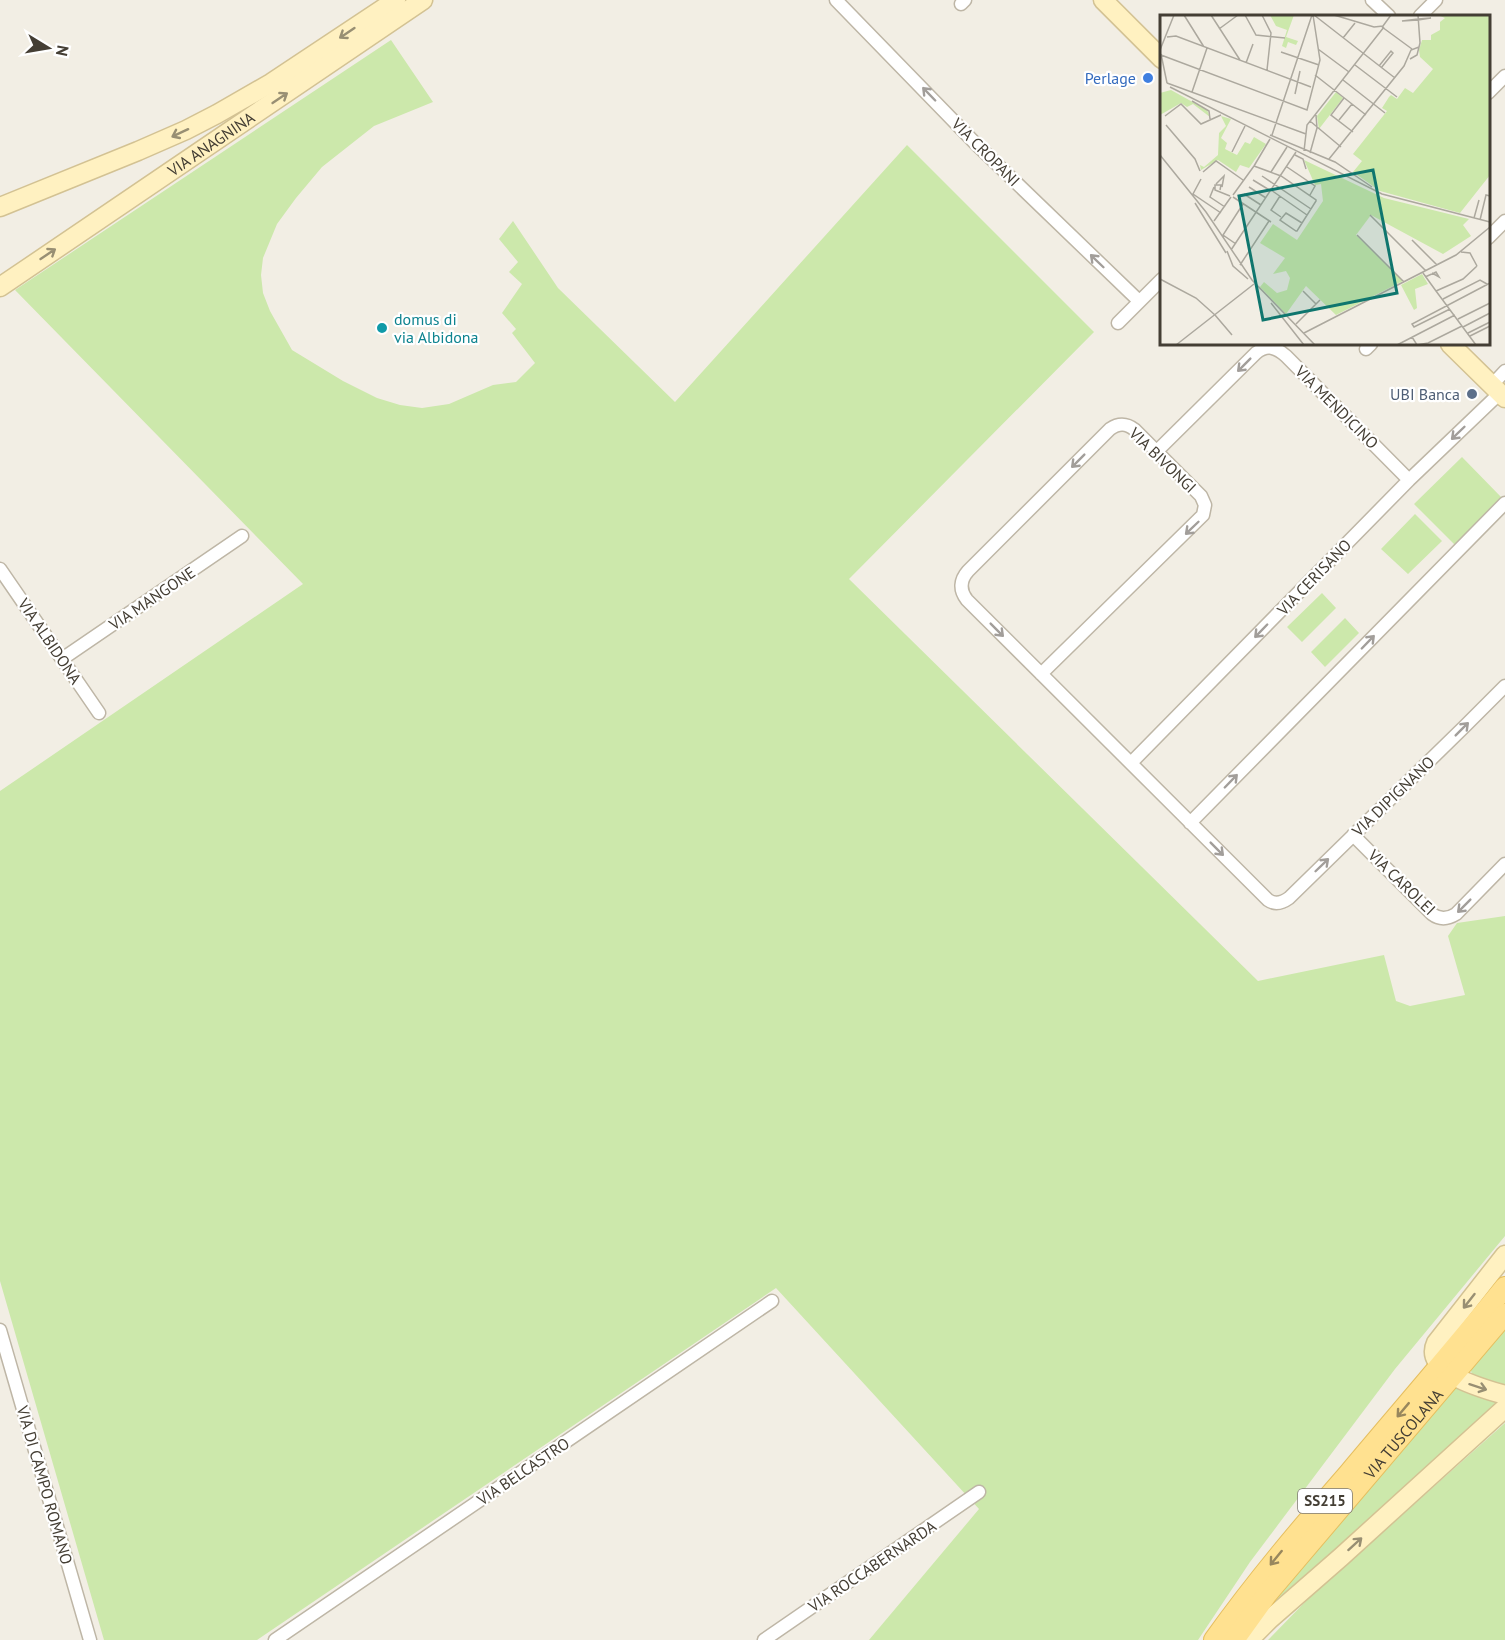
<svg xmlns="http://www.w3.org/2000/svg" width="1505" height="1640" viewBox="0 0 1505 1640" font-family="'PT Sans',sans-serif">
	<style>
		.green { fill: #cce8ab }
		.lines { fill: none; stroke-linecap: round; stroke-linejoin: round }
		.street-casing { stroke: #beb6a6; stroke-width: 15 }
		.secondary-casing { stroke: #d3c293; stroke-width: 21 }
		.primary-casing { stroke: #e5be5f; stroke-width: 22 }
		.street { stroke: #fff; stroke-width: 12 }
		.secondary { stroke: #fff1c1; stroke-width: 18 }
		.primary { stroke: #ffe190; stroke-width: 20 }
		.oneway { stroke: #988f73 }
		.oneway2 { stroke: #a29e9a }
		.oneway3 { stroke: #98875d }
		.shop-dot { fill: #3f7fe0; stroke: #fff; stroke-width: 2 }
		.culture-dot { fill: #0f9aa8; stroke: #fff; stroke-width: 2 }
		.service-dot { fill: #5c6f8a; stroke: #fff; stroke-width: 2 }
		.labels { text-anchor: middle; stroke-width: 4.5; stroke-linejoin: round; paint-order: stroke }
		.shield { fill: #fff; stroke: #7c7871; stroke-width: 1.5 }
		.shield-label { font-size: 15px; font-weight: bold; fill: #443e34 }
		.shop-label { font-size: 16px; fill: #366cbe; stroke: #fff; text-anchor: end }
		.street-label { font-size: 16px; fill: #443e34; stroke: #fff }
		.culture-label { font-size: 16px; fill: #0d838f; stroke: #fff; text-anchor: start }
		.service-label { font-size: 16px; fill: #4e5e75; stroke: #fff; text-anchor: end }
		.inset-road { fill: none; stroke: #aca89e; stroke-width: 1.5 }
		.view { fill: #0f766e; fill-opacity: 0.15; stroke: #0f766e; stroke-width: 3 }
		.inset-edge { fill: none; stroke: #443e34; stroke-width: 3 }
	</style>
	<rect width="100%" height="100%" fill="#f2eee4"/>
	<path class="green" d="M391 40 433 102 374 126 322 167 296 198 277 224 263 258 261 275 263 293 270 311 292 350 343 381 377 398 400 405 422 408 449 404 493 385 516 382 535 363 512 333 516 329 502 313 522 284 509 272 518 262 499 239 513 221 558 288 675 402 907 145 1094 332 849 579 1258 981 1384 955 1396 1001 1410 1006 1465 995 1448 936 1457 923 1505 916V1236L1395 1369 1250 1562 1198 1640H869L979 1509 776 1288 257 1640H104L0 1281V791L303 584 15 290Z
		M1462 457 1502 498 1455 545 1414 504Z
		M1415 514 1442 541 1408 574 1381 549Z
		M1322 593 1336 608 1302 642 1287 627Z
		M1345 618 1359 633 1325 667 1311 652Z
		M1505 1320V1387L1473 1377 1471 1371V1363Z
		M1455 1387 1500 1402 1271 1612 1265 1610Z
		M1505 1423V1640H1268L1308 1599Z"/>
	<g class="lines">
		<defs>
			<path id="street" d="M836 0 975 143 1139 301
				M1372 0 1389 16
				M961 4 965 0
				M1420 16 1436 0
				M1488 93 1505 76
				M1488 238 1505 221
				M1118 323 1162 279
				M1366 349 1371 344
				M1492 385 1505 371
				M1157 451 1256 353C1267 344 1276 347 1286 356L1409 480
				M0 569 99 713
				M62 659 242 536
				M1041 674 1203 515 1205 505 1201 496 1135 430C1126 423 1119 423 1110 429L968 571C960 580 959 590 967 600L1268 900C1275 905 1282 903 1289 898L1464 727 1505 686
				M1131 763 1409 480 1500 393
				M1190 823 1505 503
				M1353 835 1432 914C1440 920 1448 919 1456 914L1505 864
				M0 1330 90 1640
				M275 1640 772 1301
				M764 1640 979 1492"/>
			<g id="secondary">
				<path d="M1103 0 1162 59"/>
				<path d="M0 207 138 151 186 130 217 114 271 83 396 0"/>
				<path id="s1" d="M0 287 423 0"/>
				<path d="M1450 344 1505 398"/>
				<path d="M1505 1255 1436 1343C1422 1373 1485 1389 1505 1395"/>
				<path d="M1249 1640 1270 1619 1341 1557 1505 1408"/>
			</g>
			<g id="primary">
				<path d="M1214 1640C1256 1581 1302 1527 1349 1473 1401 1411 1454 1350 1505 1287"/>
				<path id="s2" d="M1234 1640 1267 1594 1505 1314"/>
			</g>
		</defs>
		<use href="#street" class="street-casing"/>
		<use href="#secondary" class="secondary-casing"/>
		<use href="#primary" class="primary-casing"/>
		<use href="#street" class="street"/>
		<use href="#secondary" class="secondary"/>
		<use href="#primary" class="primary"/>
	</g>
	<defs><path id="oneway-shaft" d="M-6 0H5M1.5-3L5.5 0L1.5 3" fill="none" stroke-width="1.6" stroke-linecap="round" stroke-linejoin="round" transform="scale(1.5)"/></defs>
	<g class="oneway">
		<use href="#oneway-shaft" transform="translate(347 33) rotate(146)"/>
		<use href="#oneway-shaft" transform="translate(280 98) rotate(-34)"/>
		<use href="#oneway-shaft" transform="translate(180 133) rotate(155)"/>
		<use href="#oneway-shaft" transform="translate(48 254) rotate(-34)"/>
		<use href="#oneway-shaft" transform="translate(1469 1301) rotate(128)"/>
		<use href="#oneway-shaft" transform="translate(1478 1387) rotate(18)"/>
		<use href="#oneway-shaft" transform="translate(1355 1544) rotate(-42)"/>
	</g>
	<g class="oneway2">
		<use href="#oneway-shaft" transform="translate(929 94) rotate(-134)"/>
		<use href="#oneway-shaft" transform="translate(1097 261) rotate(-136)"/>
		<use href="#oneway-shaft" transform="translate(1244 365) rotate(135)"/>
		<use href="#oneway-shaft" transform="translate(1458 433) rotate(136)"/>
		<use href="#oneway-shaft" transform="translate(1078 461) rotate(135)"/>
		<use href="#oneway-shaft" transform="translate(1192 528) rotate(136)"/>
		<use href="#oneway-shaft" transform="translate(997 630) rotate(45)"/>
		<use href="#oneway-shaft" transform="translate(1261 631) rotate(134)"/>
		<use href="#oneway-shaft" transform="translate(1368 642) rotate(-46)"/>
		<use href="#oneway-shaft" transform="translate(1462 729) rotate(-45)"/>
		<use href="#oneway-shaft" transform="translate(1231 781) rotate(-46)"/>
		<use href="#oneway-shaft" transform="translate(1217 849) rotate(45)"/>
		<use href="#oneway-shaft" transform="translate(1322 865) rotate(-44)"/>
		<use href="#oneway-shaft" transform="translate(1464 906) rotate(135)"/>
	</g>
	<g class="oneway3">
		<use href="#oneway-shaft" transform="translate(1403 1410) rotate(130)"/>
		<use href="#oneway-shaft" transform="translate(1276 1558) rotate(129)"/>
	</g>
	<circle class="shop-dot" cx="1148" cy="78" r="6"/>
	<circle class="culture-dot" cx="382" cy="328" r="6"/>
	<circle class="service-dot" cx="1472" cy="394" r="6"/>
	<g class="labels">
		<rect class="shield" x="1298" y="1489" width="54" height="24" rx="4.5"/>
		<g class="shield-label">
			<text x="1325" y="1506">SS215</text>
		</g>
		<g class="shop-label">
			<text x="1136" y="84">Perlage</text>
		</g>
		<g class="street-label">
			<text dy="6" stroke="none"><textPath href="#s1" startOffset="255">VIA ANAGNINA</textPath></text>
			<text transform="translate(986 152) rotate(45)" y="6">VIA CROPANI</text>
			<text transform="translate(1337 407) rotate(45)" y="6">VIA MENDICINO</text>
			<text transform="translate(1163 460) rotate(44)" y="6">VIA BIVONGI</text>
			<text transform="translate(1314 577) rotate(-46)" y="6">VIA CERISANO</text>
			<text transform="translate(152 598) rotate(-34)" y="6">VIA MANGONE</text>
			<text transform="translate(50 641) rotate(56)" y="6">VIA ALBIDONA</text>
			<text transform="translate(1393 796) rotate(-44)" y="6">VIA DIPIGNANO</text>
			<text transform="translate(1402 882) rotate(44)" y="6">VIA CAROLEI</text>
			<text dy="6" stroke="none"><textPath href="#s2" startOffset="267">VIA TUSCOLANA</textPath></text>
			<text transform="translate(523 1471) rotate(-34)" y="6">VIA BELCASTRO</text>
			<text transform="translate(45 1485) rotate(74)" y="6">VIA DI CAMPO ROMANO</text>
			<text transform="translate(872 1566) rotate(-34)" y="6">VIA ROCCABERNARDA</text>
		</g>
		<g class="culture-label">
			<text x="394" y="325">domus di<tspan x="394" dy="18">via Albidona</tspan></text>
		</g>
		<g class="service-label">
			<text x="1460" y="400">UBI Banca</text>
		</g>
	</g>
	<g transform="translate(1160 15)">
		<rect width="330" height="330" fill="#f2eee4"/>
		<path d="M110 0H134L126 22 138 26 136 30 128 27 126 33 122 31 127 15 116 11ZM278 0H330V160L300 198 220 176 193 157 202 146 193 139 227 96 222 93 229 82 231 80 237 84 245 73 253 78 273 54 260 42 259 35 262 25H271V20L280 15V7L285 3ZM11 75 47 95 50 102 33 89 27 92 21 88 0 100V78ZM176 77 183 83 159 114 157 101ZM61 101 71 104 61 123 67 128 65 134 77 140 85 127 90 129 94 122 106 129 89 153 80 150 76 157 58 145 41 155 40 150 44 152 58 140 59 118 66 111ZM144 145 224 183 309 204 303 210 311 221 283 239 211 200 196 220 243 266 176 300 146 271 126 299 100 272 104 267 117 278 127 275 130 263 126 256 113 259 125 243 100 228 113 209 137 225 163 186 161 169 155 170ZM262 259 268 269 255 274 257 293 254 295 241 270Z" fill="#cce8ab"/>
		<path class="inset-road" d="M24 0 44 32M51 0 80 45M85 0 96 20 125 23M102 0 111 18 107 55M154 0 235 63M174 0 214 12 223 11 231 0M258 4 242 6 258 5M258 4 271 3 258 5M222 12 252 34M59 14 78 0M7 22 16 21 151 72M183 23 195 8M158 34 189 57M0 35 14 0M121 37 159 50M1 39 7 68M1 40 147 95 160 45 153 0M250 44 257 40 260 28 258 0M86 48 93 29M195 50 237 82M219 51 231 36 233 38 221 53M155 60 206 100M183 65 225 98M7 68 146 119M10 72 222 179 330 207M32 77 47 33M135 79 140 56M184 83 171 100 193 117M32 86 49 96 50 104M5 101 21 89 41 109 61 100M179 105 192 89M150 106 181 132M6 110 35 144 40 156M110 120 175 147 212 172M112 120 152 0M144 136 147 110 224 12M72 137 85 111M150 138 157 113 156 100M0 140 46 197 92 265 155 330M135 140 143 144 146 154M169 144 244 51 251 35 259 32M94 151 121 161 156 185V186L137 216H136L120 205 126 198 142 208M94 151 110 124M127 152 155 171 150 180M43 157 56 146 83 165M111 157 127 132M102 161 151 194M41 164 33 179 61 198M93 165 111 176M56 169 64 161 62 172M54 172 50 182 65 192M89 172 106 183M60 175 61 170H55V175L70 181M111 175 147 200M84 179 101 190M73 180 94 151M120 181 111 195 121 202M73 182 111 207M35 188 66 238M210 200 266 256M314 203 319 185M320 205 326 180 330 181M54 206 71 182M197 220 244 267M252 225 277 250M76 229 63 220 83 189M71 235 136 137M67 236 73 251 88 264M301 237 310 238 317 251M80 250 109 206M263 258 276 276 303 264 317 251M265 262 274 258 276 257 279 262 272 258M0 264 36 283 55 300M143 276 156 289M276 276 316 330M283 284 320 265 327 269M111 288 144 330M290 294 254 312 252 309 330 268M55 300 72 320M298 304 330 288M136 309 160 285M303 312 330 298M144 318 296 240 330 212M308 318 330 307M310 321 330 311M252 322 257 330 268 328 302 311M16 330 94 269M237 330 295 300"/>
		<path class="view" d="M213 155 237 278 103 305 79 181Z"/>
		<rect width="330" height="330" class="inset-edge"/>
	</g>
	<g transform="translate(48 48) rotate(101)" stroke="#ffffff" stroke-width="4.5" paint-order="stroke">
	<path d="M0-4.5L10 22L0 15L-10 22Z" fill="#443e34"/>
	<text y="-9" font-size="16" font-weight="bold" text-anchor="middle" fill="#443e34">N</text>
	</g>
</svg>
